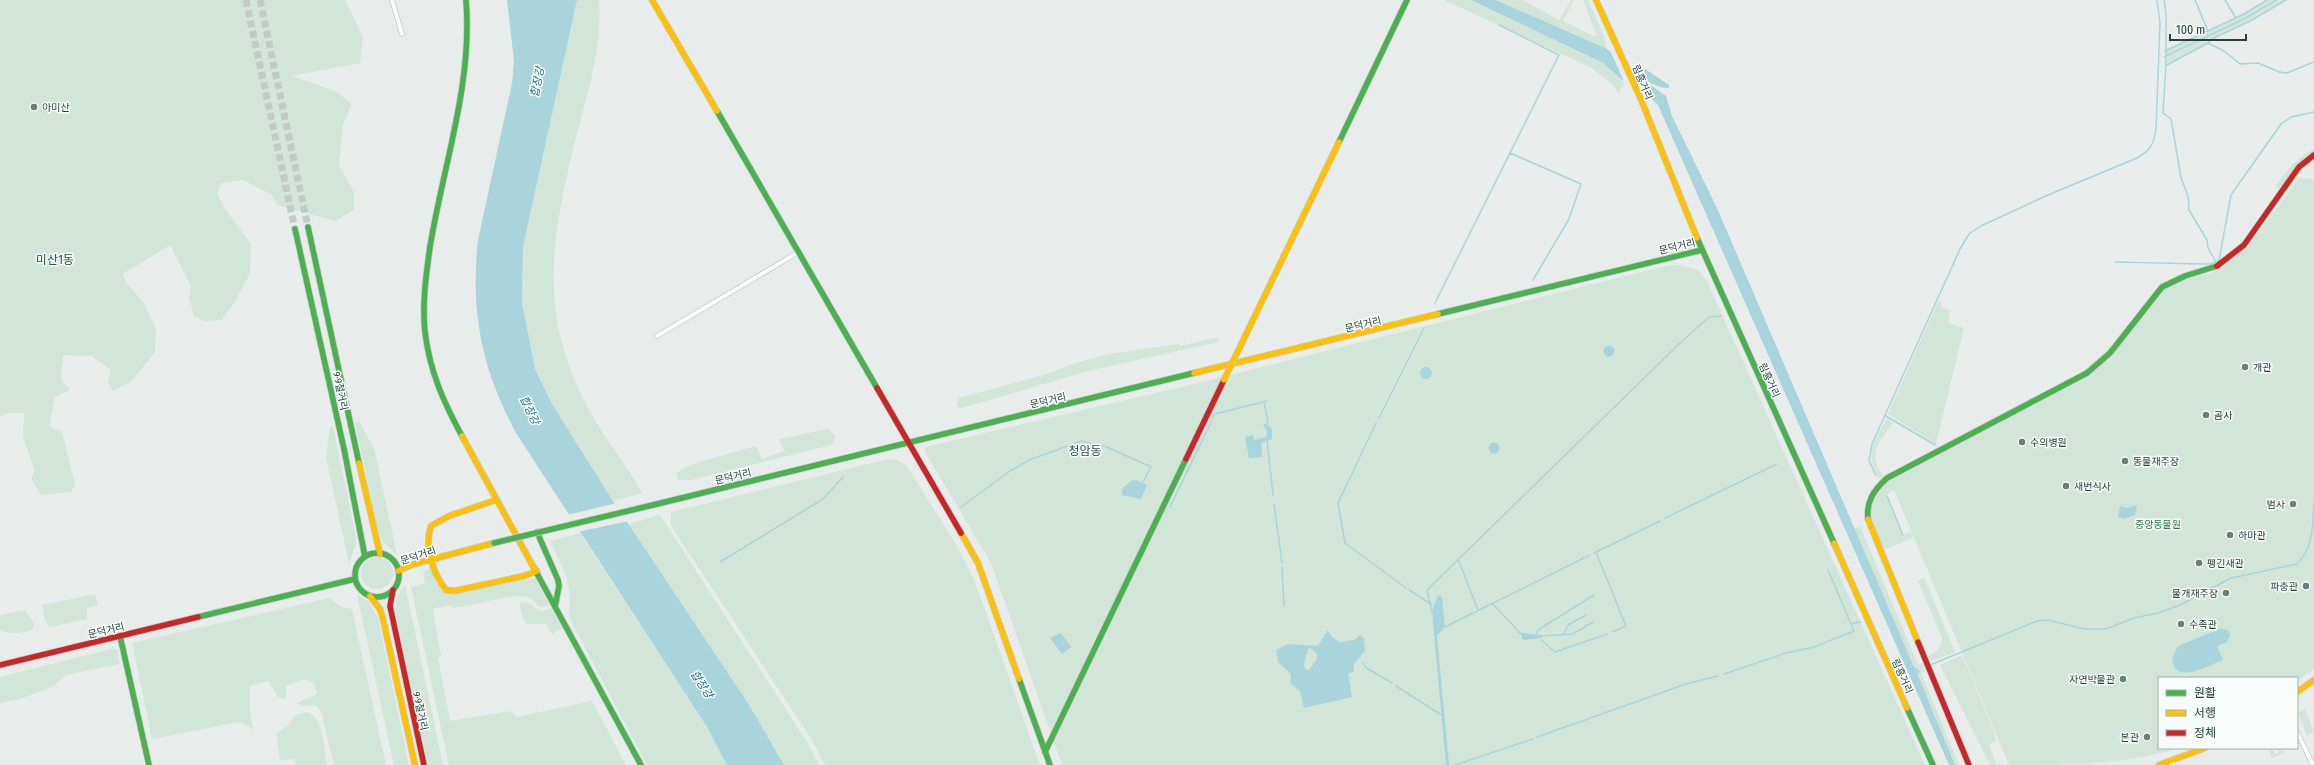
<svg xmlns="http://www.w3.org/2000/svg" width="2314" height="765" viewBox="0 0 2314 765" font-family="'Fira Sans Condensed','Noto Sans KR',sans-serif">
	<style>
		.green { fill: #d1e6d8 }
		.water { fill: #a9d4db; fill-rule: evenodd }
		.pier { fill: #e8edeb }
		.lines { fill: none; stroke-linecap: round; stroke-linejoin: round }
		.stream { stroke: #a9d4db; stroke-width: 1.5 }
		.highway-tunnel { stroke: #c1cbc8; stroke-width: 7; stroke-dasharray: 7 3.5; stroke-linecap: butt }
		.street-casing { stroke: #c5cac8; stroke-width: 5.5 }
		.fast-casing { stroke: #c3cbc8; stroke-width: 7 }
		.slow-casing { stroke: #c3cbc8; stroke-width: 7 }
		.jam-casing { stroke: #c3cbc8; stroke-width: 7 }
		.street { stroke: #fcfcfc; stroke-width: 4 }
		.fast { stroke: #4caf50; stroke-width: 5.5 }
		.slow { stroke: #ffc107; stroke-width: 5.5 }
		.jam { stroke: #c62828; stroke-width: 5.5 }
		.fast-bridge-casing { stroke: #c3cbc8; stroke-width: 7; stroke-linecap: butt }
		.slow-bridge-casing { stroke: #c3cbc8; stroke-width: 7; stroke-linecap: butt }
		.fast-bridge { stroke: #4caf50; stroke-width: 5.5 }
		.slow-bridge { stroke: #ffc107; stroke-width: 5.5 }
		.poi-dot { fill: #697e78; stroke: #f7fbf9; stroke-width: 1.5 }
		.labels { text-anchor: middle; stroke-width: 3; stroke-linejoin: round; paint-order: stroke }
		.street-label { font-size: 10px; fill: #24423a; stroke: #f7fbf9 }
		.poi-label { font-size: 10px; fill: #24423a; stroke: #f7fbf9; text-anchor: start }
		.park-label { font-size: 10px; fill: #2d7a4b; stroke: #f7fbf9 }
		.water-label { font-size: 11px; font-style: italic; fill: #1c6f80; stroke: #f7fbf9 }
		.quarter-label { font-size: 12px; fill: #1f5548; stroke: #f7fbf9 }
	</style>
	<rect width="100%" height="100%" fill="#e8edeb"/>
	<path class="green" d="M0 0H345L363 37 360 63 292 76 335 91 352 104 343 125 339 166 354 192V210L335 221 277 205 272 195 243 180 222 183 217 193 225 209 251 244 250 273 236 300 222 320 205 321 194 317 189 297 191 286 170 245 123 274 126 282 144 303 156 329 155 352 132 381 113 391 108 383 111 370 92 356 63 355 61 379 70 390 55 397 49 426 62 431 75 485 71 492 41 495 31 478 35 471 23 437 24 413H8L0 417Z
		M577 0H599C603 49 586 98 574 145 552 236 539 310 583 398 599 432 624 460 642 493L613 501 552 404 535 369 522 303 523 247Z
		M1444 0H1471L1603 63 1614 72 1624 84 1618 93 1613 85 1592 68Z
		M1496 0H1523L1559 20 1571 0H1574L1563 21 1594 36H1597L1583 0H1588L1604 36 1607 49Z
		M2268 0H2274L2244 18 2166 56V51L2244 14Z
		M2277 0H2285L2167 65V57L2244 20Z
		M2314 150V152L2298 164 2280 190 2276 188V185C2287 172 2297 155 2314 150Z
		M2299 178 2314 179V669L2297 681V678H2159V748H2172V750C2121 765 2064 765 2009 765L1894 490 1886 495 1903 535 1911 532 1913 538 1886 549 1881 547C1869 518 1861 502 1890 479L2089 374 2113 353 2163 289 2174 283 2206 273 2208 284 2207 275C2249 254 2272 214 2299 178Z
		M1679 265 1698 270 1706 279 1925 765H1062L991 563 925 452V447L1194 384 1665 266Z
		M1939 300 1942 301 1940 307 1950 310 1948 323 1964 328 1936 444 1888 414Z
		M1218 337 1219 342 1088 371 962 408 956 407 959 398 1047 374 1072 364 1109 354 1178 344 1180 346Z
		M1887 418 1893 423C1879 442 1867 453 1883 476L1879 479C1864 450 1873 445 1887 418Z
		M359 421 374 448 397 554H395L381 539 377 526 355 422Z
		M330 427H333L356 537V544L349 564 326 457Z
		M828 429 835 435 834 441 831 445 691 480H678L676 473 692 464 756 446 762 459 784 451 779 439Z
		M888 459 897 460 907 466 955 543 974 579 1040 765H825L810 737 671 526V512Z
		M660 515 807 742 819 765H784L748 703 628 524Z
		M1860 526 1918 665 1921 663 1925 672 1921 673 1959 765H1955L1918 675 1920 671 1914 667 1854 529Z
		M580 533 707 727 727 765H647L569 617C573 583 564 570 550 541Z
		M361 573a16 16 0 1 1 32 0a16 16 0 1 1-32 0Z
		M431 568C435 581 436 590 452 593L535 578 550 606 539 607C536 604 532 598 527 597 511 593 472 607 452 608L451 605 433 609 441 656 438 658 450 721 510 711 517 717 592 701 626 765H449L411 587 425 583 423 571Z
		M1924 577 1955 652 1927 663 1925 658C1935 653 1941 649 1942 638L1918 581Z
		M405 585 443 765H428L395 614 397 597Z
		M95 594 98 605 87 608V619L49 627 45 621 42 605Z
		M357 595 369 602 378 618 409 765H394Z
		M329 598 341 607 352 609 386 765H334L321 711 315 705 303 706 297 703 317 694 314 683 304 679 286 686V699L278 697 268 681 250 686V709L253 729 240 722 152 739 132 643Z
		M526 602C537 607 539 615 552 608L562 629 552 634 546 624H527L523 619 520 605V603Z
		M25 610C29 618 37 621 32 630 21 633 11 635 0 630V615Z
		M111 649H117L120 664 66 675 54 686 20 699 0 703V677Z
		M1962 655 1993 729 1996 741 1989 745 1997 765H1990L1940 665Z
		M2305 709 2314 732 2307 736 2298 712Z
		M307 712C324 717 324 750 327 765H296L294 759 280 760 276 733 288 726 294 716Z
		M2268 748H2272L2275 754 2279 752 2277 748H2282L2284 753 2272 758Z"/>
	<path class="water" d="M507 0H577L523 247 522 303 535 369 552 404 613 501 748 703 784 765H727L707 727 516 433C482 369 470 313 478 240L512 83 514 61Z
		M1471 0H1496L1607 49 1645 81 1666 96 1672 116 1717 208 1914 667 1920 671 1918 675 1955 765H1949L1658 105 1651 98 1622 80 1603 63Z
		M1645 69 1669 85V88C1658 88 1644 82 1640 72Z
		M1603.5 351a5.5 5.5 0 1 1 11 0a5.5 5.5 0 1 1-11 0Z
		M1420 373a6 6 0 1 1 12 0a6 6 0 1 1-12 0Z
		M1266 423 1272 429V439L1261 443 1262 457 1249 458 1245 437 1253 435 1254 440 1266 437 1267 431 1263 425Z
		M1488.5 448a5.5 5.5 0 1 1 11 0a5.5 5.5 0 1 1-11 0Z
		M1136 480 1147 485 1141 499 1122 495 1123 488 1131 481Z
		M2137 505 2135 515 2124 519 2118 517 2120 506 2127 508Z
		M1438 595 1442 597 1445 627 1437 636 1449 765H1446L1432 611Z
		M2222 628 2228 631 2230 635 2227 642 2217 646 2223 660C2209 665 2174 687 2172 658L2178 646Z
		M1328 630 1332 637 1339 642 1354 640 1360 635 1364 639 1365 651 1354 664V672L1348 673 1352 697 1304 708 1300 691 1291 684V674L1278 662 1276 650 1288 644 1318 646ZM1311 648 1317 654V659L1309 670 1305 669 1304 664 1308 649Z
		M1061 633 1071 647 1062 654 1050 638Z
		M1522 633 1541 635 1542 638 1524 640 1522 639Z"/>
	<path class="pier" d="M1609 48 1638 71 1650 99 1625 84Z
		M617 503 629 521 577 532 567 515Z"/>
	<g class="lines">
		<path class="stream" d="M2164 0 2166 14V65L2163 113 2171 119 2181 178 2188 196 2189 210 2207 240 2208 248 2216 262
			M2195 0 2208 31
			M2225 0 2236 18
			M2208 43 2214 38 2250 21 2286 0
			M2165 51 2244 14 2267 0
			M2164 57 2244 19 2276 0
			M2167 65 2208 43 2224 51 2240 64 2258 63 2279 72 2287 73 2314 62
			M1510 153 1581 184 1569 219 1533 280
			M2115 262 2202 264H2211L2219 260 2231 195 2281 124 2291 117 2314 112
			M1435 303 1559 55 1499 25
			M1264 401 1268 423
			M1886 416 1935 445
			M1379 418 1424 328
			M1376 423 1338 503 1345 543 1406 588
			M1267 441 1273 495
			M1876 476 1869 460 1872 444 1960 249 1969 234 1981 226 2048 195 2137 158C2150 151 2154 144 2156 129L2160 22 2157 0
			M1887 496 1903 535
			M1274 504 1282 563
			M961 507 1010 471 1029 460 1081 441 1107 447 1151 467 1143 482
			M1170 507 1215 414 1267 401
			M1665 518 1777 464
			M1596 552 1626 626 1612 632
			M1594 553 1660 521
			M1458 559 1478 610
			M720 562 823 499 843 477
			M1282 567 1284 606
			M1409 590 1431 604
			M1492 603 1522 635
			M1432 612 1427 591 1430 587 1679 344 1709 317 1721 316
			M1851 624 1860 622
			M1445 627 1590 555
			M1536 634 1538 630 1594 595
			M1563 635 1568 625 1586 615
			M1542 636 1573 634 1593 622
			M1541 640 1555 652 1607 634
			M1363 663 1365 667 1392 683
			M1930 665 2037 621 2048 620 2084 629H2106L2134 618 2158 613 2180 605 2231 578 2297 564C2314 549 2313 522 2314 500
			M1724 674 1786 653 1814 647 1854 631 1828 570
			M1396 686 1443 716
			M1537 737 1686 684 1718 676
			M1455 765 1533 739"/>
		<path class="highway-tunnel" d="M246 0 295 229
			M260 0 308 227"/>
		<defs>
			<path id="street" d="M392 0 402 34
				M657 336 797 253
				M2297 732 2313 765
				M2172 761 2173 765"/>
			<path id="fast" d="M717 111 877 388
				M1339 142 1407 0
				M308 227 359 463
				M295 229 344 449 365 557
				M1697 238 1834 543
				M1438 314 1702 250
				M462 436C443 401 430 372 425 332 422 304 426 275 430 247 443 166 473 84 466 0
				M653 505 1194 373
				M1868 519C1866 501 1874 490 1887 478L2087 373 2110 353 2162 287 2185 276 2217 266
				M537 532 558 580 559 586 555 607
				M355 575a22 22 0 1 1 44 0a22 22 0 1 1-44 0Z
				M534 568 641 765
				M198 617 355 579
				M120 636 149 765
				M1019 679 1050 765
				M1907 708 1933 765
				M1045 752 1186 459"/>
			<path id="slow" d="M652 0 717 111
				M1596 0 1640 97 1697 238
				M1238 351 1339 142
				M1194 373 1438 314
				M462 436 534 568
				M359 463 380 554
				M496 500 449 516 431 526C424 546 433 574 446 590L454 591 524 576 537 571
				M1868 519 1918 642
				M961 533 978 563 1019 679
				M1834 543 1907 708
				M398 571 414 564 494 543
				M370 596 380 609 383 619 415 765
				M2297 692 2314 680
				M2159 765 2205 748"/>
			<path id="jam" d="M2217 266 2244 245 2299 167 2314 155
				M877 388 961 533
				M1186 459 1224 380
				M393 590 390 606 424 765
				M1918 642 1969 765
				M0 665 198 617"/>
		</defs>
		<use href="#street" class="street-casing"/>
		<use href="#fast" class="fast-casing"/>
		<use href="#slow" class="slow-casing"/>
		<use href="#jam" class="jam-casing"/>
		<use href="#street" class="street"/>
		<use href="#fast" class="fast"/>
		<use href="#slow" class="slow"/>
		<use href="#jam" class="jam"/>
		<defs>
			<path id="fast-bridge" d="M494 543 653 505"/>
			<path id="slow-bridge" d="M1224 380 1238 351"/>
		</defs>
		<use href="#fast-bridge" class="fast-bridge-casing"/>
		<use href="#slow-bridge" class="slow-bridge-casing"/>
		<use href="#fast-bridge" class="fast-bridge"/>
		<use href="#slow-bridge" class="slow-bridge"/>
	</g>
	<g class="poi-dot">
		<circle cx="34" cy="107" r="4"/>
		<circle cx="2245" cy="367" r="4"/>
		<circle cx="2206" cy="415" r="4"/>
		<circle cx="2022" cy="442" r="4"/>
		<circle cx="2125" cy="461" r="4"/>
		<circle cx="2066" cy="486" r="4"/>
		<circle cx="2293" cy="504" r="4"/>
		<circle cx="2230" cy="535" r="4"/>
		<circle cx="2199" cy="563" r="4"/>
		<circle cx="2306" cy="586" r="4"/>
		<circle cx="2226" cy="593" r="4"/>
		<circle cx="2181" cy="624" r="4"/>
		<circle cx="2123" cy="679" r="4"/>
		<circle cx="2147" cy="737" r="4"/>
	</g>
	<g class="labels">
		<g class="street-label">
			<text transform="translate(1643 82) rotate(67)" y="4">림흥거리</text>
			<text transform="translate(1677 246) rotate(-14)" y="4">문덕거리</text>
			<text transform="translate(1363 324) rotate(-14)" y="4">문덕거리</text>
			<text transform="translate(1770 380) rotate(66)" y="4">림흥거리</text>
			<text transform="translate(341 391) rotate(78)" y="4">9·9절거리</text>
			<text transform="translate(1048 400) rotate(-13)" y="4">문덕거리</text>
			<text transform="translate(733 476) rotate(-14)" y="4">문덕거리</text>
			<text transform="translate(418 555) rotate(-18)" y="4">문덕거리</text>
			<text transform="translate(106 630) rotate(-14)" y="4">문덕거리</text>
			<text transform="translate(1903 676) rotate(66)" y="4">림흥거리</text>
			<text transform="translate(421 711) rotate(78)" y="4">9·9절거리</text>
		</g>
		<g class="poi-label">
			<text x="42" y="111">아미산</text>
			<text x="2253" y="371">개관</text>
			<text x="2214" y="419">곰사</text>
			<text x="2030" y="446">수의병원</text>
			<text x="2133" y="465">동물재주장</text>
			<text x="2074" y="490">새번식사</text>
			<text x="2285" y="508" text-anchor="end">범사</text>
			<text x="2238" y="539">하마관</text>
			<text x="2207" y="567">펭긴새관</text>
			<text x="2298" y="590" text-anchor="end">파충관</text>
			<text x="2218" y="597" text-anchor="end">물개재주장</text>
			<text x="2189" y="628">수족관</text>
			<text x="2115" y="683" text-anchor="end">자연박물관</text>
			<text x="2139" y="741" text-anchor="end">본관</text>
		</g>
		<g class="park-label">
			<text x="2158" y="528">중앙동물원</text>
		</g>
		<g class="water-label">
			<text transform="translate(537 82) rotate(-79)" y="4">합장강</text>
			<text transform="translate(530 410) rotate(64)" y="4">합장강</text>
			<text transform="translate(702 684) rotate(57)" y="4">합장강</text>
		</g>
		<g class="quarter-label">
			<text x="55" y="264">미산1동</text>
			<text x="1085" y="455">청암동</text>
		</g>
	</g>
	<rect x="2158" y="677" width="140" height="72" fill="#f7fbf9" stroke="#a3b1ad"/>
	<rect x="2166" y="690" width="20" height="6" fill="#4caf50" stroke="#a3b1ad"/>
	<text x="2194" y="697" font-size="12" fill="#24423a">원활</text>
	<rect x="2166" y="710" width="20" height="6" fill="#ffc107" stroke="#a3b1ad"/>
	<text x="2194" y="717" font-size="12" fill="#24423a">서행</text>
	<rect x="2166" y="730" width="20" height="6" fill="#c62828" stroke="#a3b1ad"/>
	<text x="2194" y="737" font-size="12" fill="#24423a">정체</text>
	<path d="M2170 34v6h76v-6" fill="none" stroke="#24423a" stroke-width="2"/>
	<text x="2176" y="34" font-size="12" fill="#24423a" stroke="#f7fbf9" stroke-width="3" paint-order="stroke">100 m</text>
</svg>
